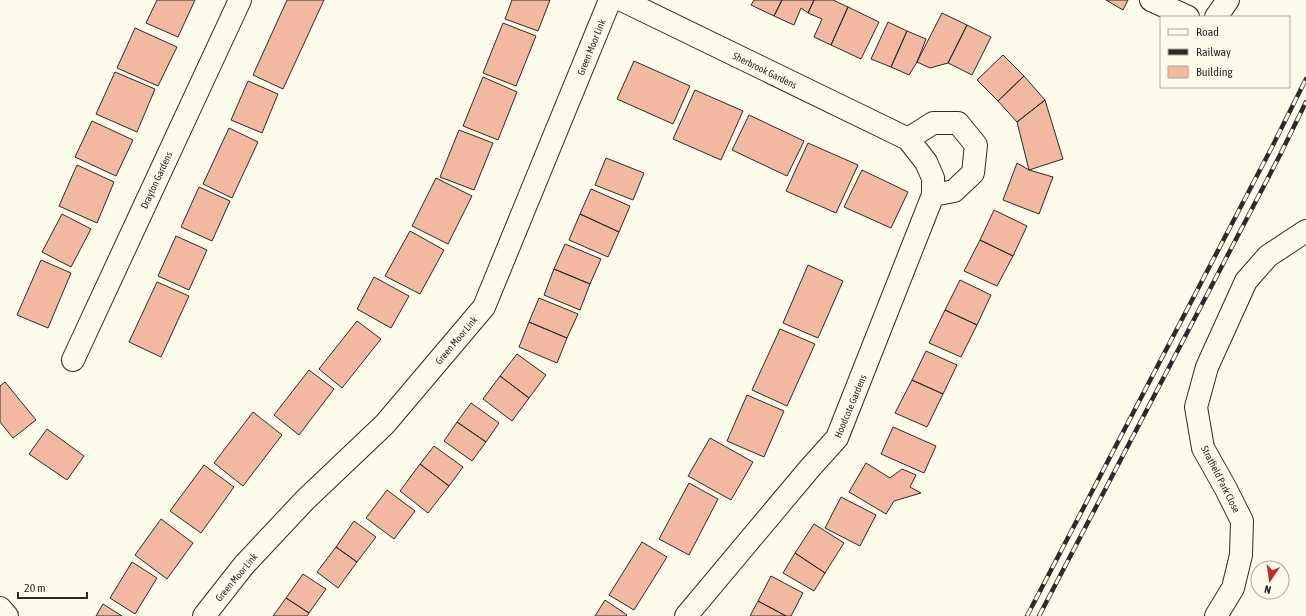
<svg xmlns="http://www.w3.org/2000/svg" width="1306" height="616" viewBox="0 0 1306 616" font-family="'Asap Condensed',sans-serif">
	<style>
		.building { fill: #f2b8a0; stroke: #2b2b2b }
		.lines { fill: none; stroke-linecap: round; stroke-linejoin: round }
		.minor-casing { stroke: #2b2b2b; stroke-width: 24 }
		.minor { stroke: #fdfbea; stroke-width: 22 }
		.rail-casing { stroke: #2b2b2b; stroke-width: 4.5 }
		.rail { stroke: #fdfbea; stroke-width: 3; stroke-dasharray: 9; stroke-linecap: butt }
		.labels { text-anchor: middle; stroke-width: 3; stroke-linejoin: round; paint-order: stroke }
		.street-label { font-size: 10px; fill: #2b2b2b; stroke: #fdfbea }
	</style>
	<rect width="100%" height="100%" fill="#fdfbea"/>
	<path class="building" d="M157 0H195L178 37 146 23Z
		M287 0H324L283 89 253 75Z
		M512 0H550L538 31 505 19Z
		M754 0H782L774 16 751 5Z
		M782 0H814L808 13 801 8 794 25 774 16Z
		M814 0H833L848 7 831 45 814 37 822 19 808 13Z
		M1106 0H1128L1123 10Z
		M848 7 879 22 861 59 831 45Z
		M942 13 967 25 948 63 930 68 917 62Z
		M888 22 907 31 891 67 871 59Z
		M503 23 536 36 516 86 483 73Z
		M967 25 991 37 972 75 948 63Z
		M135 28 177 47 158 86 117 68Z
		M907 31 926 39 917 62 909 75 891 67Z
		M1003 55 1024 76 998 101 977 80Z
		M634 61 690 86 673 124 617 99Z
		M115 72 155 89 137 132 96 114Z
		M1024 76 1045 100 1017 122 998 101Z
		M483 77 517 92 498 140 463 126Z
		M248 81 278 94 262 133 231 120Z
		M695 90 743 111 721 160 673 139Z
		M1045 100 1063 159 1029 170 1017 122Z
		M749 115 804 141 787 176 732 150Z
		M92 121 133 140 116 176 75 157Z
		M229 128 258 142 232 198 203 184Z
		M459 130 493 143 474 190 440 177Z
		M808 143 858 165 836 213 786 191Z
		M606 158 644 173 633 200 595 185Z
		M1017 163 1029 170 1053 177 1039 214 1003 200Z
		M77 165 114 182 97 223 59 206Z
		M862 170 908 192 891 228 844 207Z
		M436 178 472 196 448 244 412 226Z
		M199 187 230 201 212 241 181 227Z
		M591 189 630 206 619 232 580 214Z
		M994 210 1027 226 1013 256 980 240Z
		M62 214 91 229 71 267 42 252Z
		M580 214 619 232 608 257 569 240Z
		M410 231 444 250 420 294 385 276Z
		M176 236 207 250 189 290 158 276Z
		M980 240 1013 256 997 286 964 271Z
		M565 244 601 259 590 284 554 269Z
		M41 260 71 273 48 328 17 315Z
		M808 265 843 281 818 338 783 323Z
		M554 269 590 284 580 310 544 295Z
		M374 277 409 296 391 328 357 309Z
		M960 280 991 295 977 325 945 310Z
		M157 282 189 296 161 357 129 342Z
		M539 298 578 314 567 338 529 322Z
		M945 310 977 325 961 357 929 343Z
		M357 321 381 339 342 388 319 369Z
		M529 322 567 338 557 363 519 347Z
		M780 329 815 344 787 406 752 390Z
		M926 351 957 365 943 394 912 380Z
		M517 354 546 375 529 398 500 376Z
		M309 370 334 389 299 435 274 415Z
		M500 376 529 398 512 421 483 399Z
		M912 380 943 394 927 427 895 413Z
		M5 382 36 420 13 438 0 422V386Z
		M747 395 784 411 764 457 727 441Z
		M471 403 499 423 486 442 457 422Z
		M253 412 282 435 243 486 214 463Z
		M457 422 486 442 472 461 444 441Z
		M893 427 936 446 924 473 881 454Z
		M47 429 84 456 67 480 29 454Z
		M710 438 753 462 731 500 688 476Z
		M434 446 463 467 449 486 420 464Z
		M866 463 890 478 902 469 916 475 910 487 921 493 894 501 886 514 849 492Z
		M420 464 449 486 428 513 400 491Z
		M204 465 234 487 201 533 170 511Z
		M689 483 718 499 689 555 659 539Z
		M387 490 415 511 394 539 366 518Z
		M841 497 876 515 860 546 825 528Z
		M161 519 193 543 167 579 135 555Z
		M354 521 376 537 357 562 336 547Z
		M814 524 844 543 825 573 795 553Z
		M642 542 667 557 634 610 609 595Z
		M336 547 357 562 338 588 317 572Z
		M795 553 825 573 814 591 783 573Z
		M132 562 157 578 135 614 110 598Z
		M303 574 326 589 309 613 286 598Z
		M771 576 803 593 791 616H786L758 601Z
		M286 598 309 613 307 616H273Z
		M605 600 627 615 626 616H595Z
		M758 601 786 616H750Z
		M103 604 122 616H96Z"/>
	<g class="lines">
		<defs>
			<path id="minor" d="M622 0 908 139 926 162 933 178V195L837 438 810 468 686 616
				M1151 0 1188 17
				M1216 17 1228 0
				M908 139 933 123H958L976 145 973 173 954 191 933 195
				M73 360 240 0
				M0 608 7 616
				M204 616 244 565 305 500 385 424 484 307 610 0
				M1216 616 1233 588 1241 555 1242 521 1226 489 1203 448 1196 407 1207 367 1246 281 1268 256 1306 231"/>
		</defs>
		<use href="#minor" class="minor-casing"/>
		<use href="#minor" class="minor"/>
		<defs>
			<path id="rail" d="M1027 616 1272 147 1306 79
				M1039 616 1280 155 1306 102"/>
		</defs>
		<use href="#rail" class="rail-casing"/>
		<use href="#rail" class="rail"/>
	</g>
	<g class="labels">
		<g class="street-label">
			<text transform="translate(591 47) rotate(-68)" y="4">Green Moor Link</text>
			<text transform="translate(765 70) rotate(26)" y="4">Sherbrook Gardens</text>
			<text transform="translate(156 180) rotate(-65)" y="4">Drayton Gardens</text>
			<text transform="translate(456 340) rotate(-50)" y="4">Green Moor Link</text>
			<text transform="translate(850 406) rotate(-67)" y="4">Hoodcote Gardens</text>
			<text transform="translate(1221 479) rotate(63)" y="4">Stratfield Park Close</text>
			<text transform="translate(236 577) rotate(-50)" y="4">Green Moor Link</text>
		</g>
	</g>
	<rect x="1160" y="16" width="130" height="72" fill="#fdfbea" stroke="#a9a89e"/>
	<rect x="1168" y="29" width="20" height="6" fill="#fdfbea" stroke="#a9a89e"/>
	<text x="1196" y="36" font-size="12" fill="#2b2b2b">Road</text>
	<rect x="1168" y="49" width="20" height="6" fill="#2b2b2b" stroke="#a9a89e"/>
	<text x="1196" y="56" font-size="12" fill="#2b2b2b">Railway</text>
	<rect x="1168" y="66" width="20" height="12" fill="#f2b8a0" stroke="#a9a89e"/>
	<text x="1196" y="76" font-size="12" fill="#2b2b2b">Building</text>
	<g transform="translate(1270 580) rotate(193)"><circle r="19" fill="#fdfbea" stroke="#a9a89e"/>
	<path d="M0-3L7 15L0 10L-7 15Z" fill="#c62828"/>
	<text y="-6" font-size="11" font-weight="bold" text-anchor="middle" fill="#2b2b2b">N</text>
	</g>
	<path d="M18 592v6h69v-6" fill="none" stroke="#2b2b2b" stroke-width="2"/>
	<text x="24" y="592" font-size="12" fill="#2b2b2b" stroke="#fdfbea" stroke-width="3" paint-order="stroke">20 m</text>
</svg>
